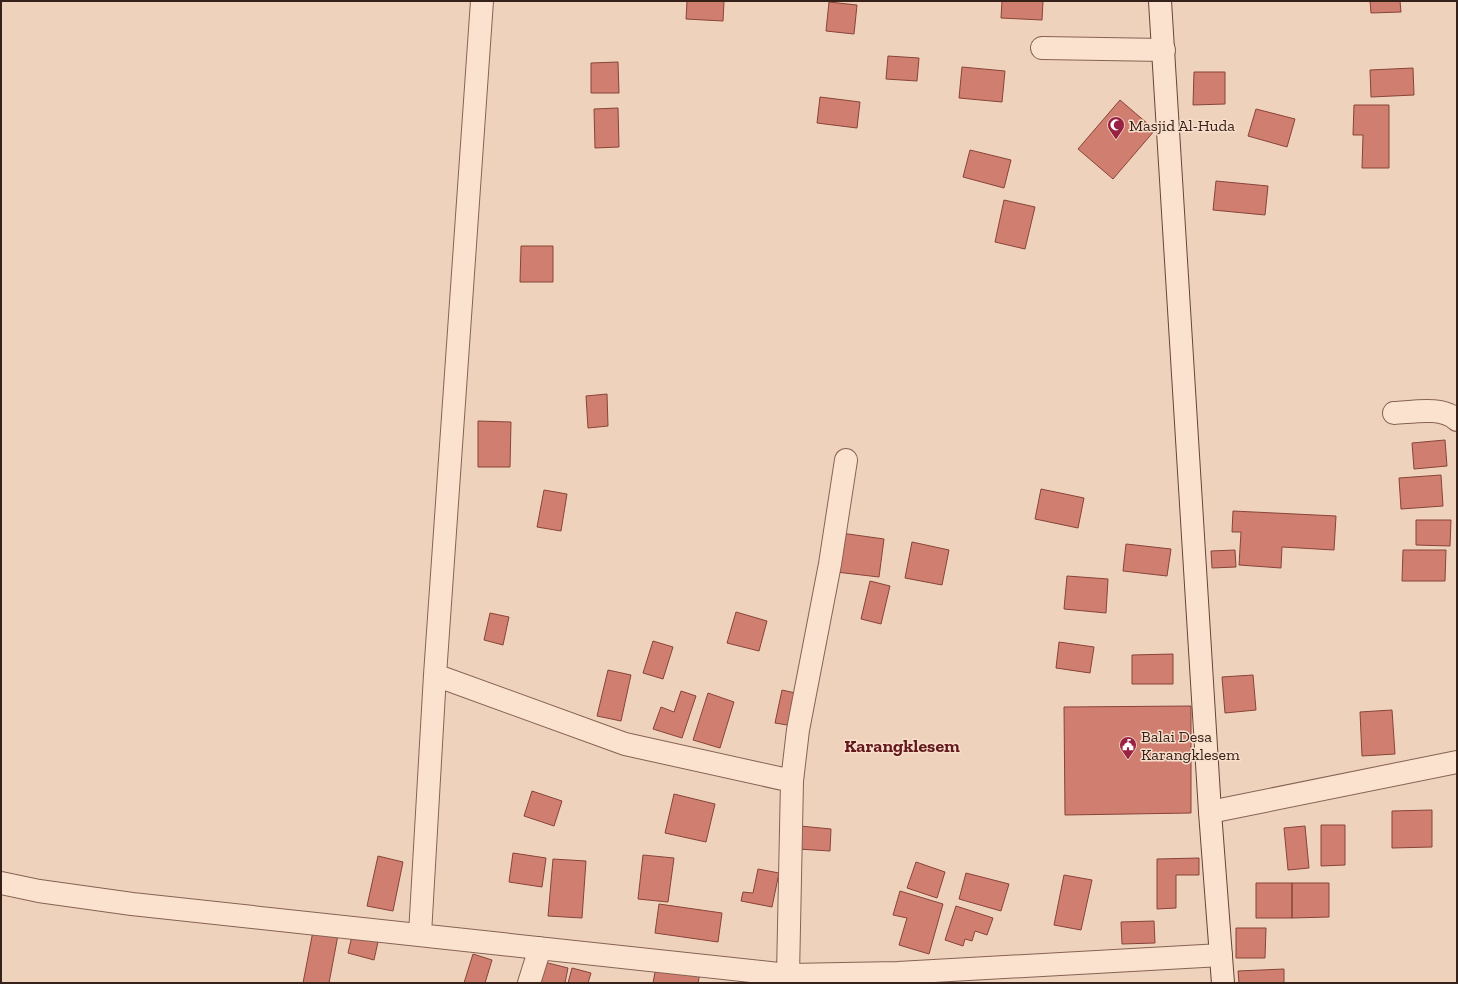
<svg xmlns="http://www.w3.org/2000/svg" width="1458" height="984" viewBox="0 0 1458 984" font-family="'Zilla Slab',serif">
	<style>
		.building { fill: #d07e6f; stroke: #874439 }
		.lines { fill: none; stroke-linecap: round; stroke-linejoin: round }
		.street-casing { stroke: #876254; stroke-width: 24 }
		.secondary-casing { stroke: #694438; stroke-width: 24 }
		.street { stroke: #fae2ce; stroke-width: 22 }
		.secondary { stroke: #fae2ce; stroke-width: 22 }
		.labels { text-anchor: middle; stroke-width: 3; stroke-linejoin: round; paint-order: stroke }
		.poi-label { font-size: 16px; fill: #35201a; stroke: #f7dfcb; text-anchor: start }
		.quarter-label { font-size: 18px; font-weight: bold; fill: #64181c; stroke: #f7dfcb }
	</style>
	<rect width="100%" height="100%" fill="#efd2bb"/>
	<path class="building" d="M687 1H724L723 21 686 19Z
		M1002 1H1043L1042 20 1001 18Z
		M1370 1H1400L1401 12 1371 13Z
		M829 2 857 5 854 34 826 31Z
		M888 56 919 58 917 81 886 79Z
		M618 62 619 93H591V63Z
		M962 67 1005 71 1002 102 959 98Z
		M1413 68 1414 95 1371 97 1370 70Z
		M1194 72H1225V104L1193 105Z
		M820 97 860 102 857 128 817 123Z
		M1120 100 1155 130 1113 179 1078 149Z
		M1354 105H1389V168H1362L1363 135H1353Z
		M618 108 619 147 595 148 594 109Z
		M1256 109 1295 119 1287 147 1248 136Z
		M970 150 1011 160 1004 188 963 177Z
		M1216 181 1268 186 1265 215 1213 210Z
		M1004 200 1035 207 1025 249 995 242Z
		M521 246H553V282H520Z
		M607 394 608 426 588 428 586 396Z
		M478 421 511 422 510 467H478Z
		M1445 440 1447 466 1414 469 1412 443Z
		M1441 475 1443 506 1401 509 1399 478Z
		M1041 489 1084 498 1078 528 1035 519Z
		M544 490 567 494 561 531 537 527Z
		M1233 511 1336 516 1334 550 1282 547 1281 568 1239 565 1241 532H1232Z
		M1416 520H1451L1450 546 1416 545Z
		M841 533 884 539 879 577 836 572Z
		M912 542 949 550 942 585 905 578Z
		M1126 544 1171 549 1167 576 1123 571Z
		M1235 550 1236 567 1212 568 1211 551Z
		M1403 550H1446L1445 581H1402Z
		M1067 576 1108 579 1106 613 1064 609Z
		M870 581 890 586 881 624 861 619Z
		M736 612 767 621 759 651 727 643Z
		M490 613 509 617 503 645 484 640Z
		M653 641 673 647 663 679 643 673Z
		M1059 642 1094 647 1090 673 1056 668Z
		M1173 654V684H1132V655Z
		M608 670 631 675 621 721 597 716Z
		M1253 675 1256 710 1225 713 1222 677Z
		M782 690 800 694 793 726 775 723Z
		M681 691 696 696 682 738 653 729 661 707 674 712Z
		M708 693 734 702 720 748 693 740Z
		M1191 706V813L1065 815 1064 707Z
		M1392 710 1395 754 1362 756 1360 712Z
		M532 791 562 801 554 826 524 816Z
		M674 794 715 804 706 842 665 833Z
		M1432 810V847L1392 848V811Z
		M1321 825H1345V865L1321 866Z
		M800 826 831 829 830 851 798 849Z
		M1305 826 1309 868 1288 870 1284 828Z
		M513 853 546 858 542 887 509 882Z
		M643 855 674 858 668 902 638 899Z
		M378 856 403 862 393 911 367 906Z
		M1199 858V875H1176V908L1157 909V859Z
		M553 859 586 861 582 918 548 916Z
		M916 862 945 872 937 898 907 888Z
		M758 869 779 873 772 907 741 901 743 892 753 893Z
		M966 873 1009 884 1001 911 959 899Z
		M1064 875 1092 880 1081 930 1054 925Z
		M1256 883H1292V918H1256Z
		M1292 883H1329V917L1292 918Z
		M900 891 943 904 929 954 899 945 907 918 893 915Z
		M659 904 722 913 718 942 655 933Z
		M956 906 993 918 987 935 975 931 972 941 965 939 963 946 945 940Z
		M1154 921 1155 943 1122 944 1121 922Z
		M1236 928H1266L1265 958H1236Z
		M313 931 338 935 329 983H303Z
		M352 936 378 942 374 960 348 953Z
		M473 954 492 960 485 983H464Z
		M544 962 568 968 565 983H539Z
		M656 967 700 973 698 983H653Z
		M572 968 591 973 588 983H568Z
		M1284 969V983H1239L1238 971Z"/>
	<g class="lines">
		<defs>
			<path id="street" d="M1042 48 1164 50
				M1394 413C1414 412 1442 406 1457 420
				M435 675 625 744 792 781
				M1210 812 1457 762
				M1 883 39 891 132 904 788 975 898 973 1221 955
				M420 934 435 675 482 1
				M788 975 792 781 798 730 830 564 846 460
				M529 983 540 948"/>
			<path id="secondary" d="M1160 1 1210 812 1223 983"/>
		</defs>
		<use href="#street" class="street-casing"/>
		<use href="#secondary" class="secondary-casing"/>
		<use href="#street" class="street"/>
		<use href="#secondary" class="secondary"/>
	</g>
	<defs>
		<symbol id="mosque-pin" viewBox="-11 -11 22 30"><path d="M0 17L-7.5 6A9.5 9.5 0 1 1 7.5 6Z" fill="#992242" stroke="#f7dfcb"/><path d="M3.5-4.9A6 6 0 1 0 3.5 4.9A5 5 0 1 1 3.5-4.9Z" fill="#fff"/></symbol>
		<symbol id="civic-pin" viewBox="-11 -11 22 30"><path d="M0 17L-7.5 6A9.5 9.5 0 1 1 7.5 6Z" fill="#992242" stroke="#f7dfcb"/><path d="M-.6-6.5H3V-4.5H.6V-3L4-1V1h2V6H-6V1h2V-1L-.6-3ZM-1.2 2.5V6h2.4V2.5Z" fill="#fff"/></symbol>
	</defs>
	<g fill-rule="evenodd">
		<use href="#mosque-pin" x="1106" y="115" width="20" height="27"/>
		<use href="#civic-pin" x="1118" y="735" width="20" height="27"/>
	</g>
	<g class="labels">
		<g class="poi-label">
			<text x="1129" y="131">Masjid Al-Huda</text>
			<text x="1141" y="742">Balai Desa<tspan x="1141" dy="18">Karangklesem</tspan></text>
		</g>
		<g class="quarter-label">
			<text x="902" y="752">Karangklesem</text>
		</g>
	</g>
	<rect width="1458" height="984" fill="none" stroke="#35201a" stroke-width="4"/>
</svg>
